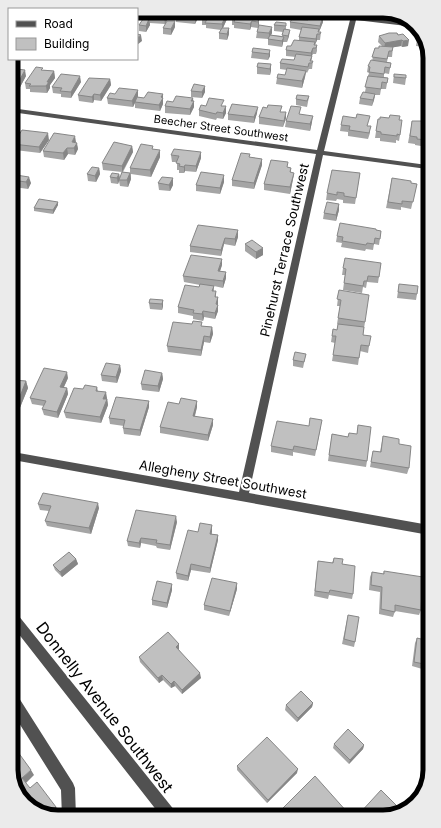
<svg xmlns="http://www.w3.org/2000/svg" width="441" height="828" viewBox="0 0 441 828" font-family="Inter,sans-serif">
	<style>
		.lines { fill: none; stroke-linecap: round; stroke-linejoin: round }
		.minor { fill: #515151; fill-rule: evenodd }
		.wall { fill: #a5a5a5 }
		.shaded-wall { fill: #868686 }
		.building { fill: #c0c0c0; stroke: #868686 }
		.labels { text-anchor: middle; stroke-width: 4; stroke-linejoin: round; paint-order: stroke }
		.far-street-label { font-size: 11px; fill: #000; stroke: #fff }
		.street-label { font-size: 13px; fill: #000; stroke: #fff }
		.near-street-label { font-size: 16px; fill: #000; stroke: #fff }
		.rim { fill: none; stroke: #000; stroke-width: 5 }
	</style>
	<rect width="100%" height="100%" fill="#fff"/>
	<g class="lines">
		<path class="minor" d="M287 11H307L351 16 352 11H358L357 17 412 23 415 27 356 20 324 151 427 165V169L323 155 249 493 429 525V535L13 460V452L239 492 316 154 11 112V108L317 150 350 20 290 13Z
			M14 613 18 615 175 811 177 816H161L14 628Z
			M14 697 19 698 73 783 75 788 76 817H62L61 790 14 715Z"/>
	</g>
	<path class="wall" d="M137 11H142L138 17H137Z
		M173 12 199 16 195 24 176 22V19L173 18Z
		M171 13 165 24 150 23V25L146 32 139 31V25L144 19V16Z
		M227 13V19L223 28H229V34L227 40 219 39V33L221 30 206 28V25H202V15Z
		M237 16H255V18H259V24L258 28 251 27 250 30 234 28V25H232V19Z
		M290 22H323L319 32H321L320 40H317L315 45H317V51L316 54H313L312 56 311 61H313L312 69H309L307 73 306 72 305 77 302 88 276 84 277 78 285 75 287 70 280 69V63L294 60 296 57 286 56V50L291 46 299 40V37L301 30 290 28Z
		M286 23V30L289 36 287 42H283L282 47 268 45V39L256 38 257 32 272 33 271 35 282 36 283 32 274 31V25Z
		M175 27 171 35 163 34V28Z
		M397 33 408 46 402 47 401 46 393 47 392 57H388L387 62 391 63 389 74 384 73V77L388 78 386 89H381L380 95H375L374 100 372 106 359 104 360 98 365 92 368 76 369 73 367 72 368 66 372 61 375 48H379L382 46 378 42 379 36Z
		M418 33 426 40V47L416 46Z
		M270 50V56L268 60 251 58 252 52Z
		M271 64V70L270 75 257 74V67Z
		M43 70 54 71 55 78 50 85V88L47 93 30 92V89H26L25 83Z
		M11 71 26 76 19 89H11Z
		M394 74 406 78 405 85 393 83Z
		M110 79 111 85 101 101 94 100 93 103 79 101 78 95Z
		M81 82 71 98 61 97V94L53 93 52 87Z
		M205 86V92L202 98 191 97V91Z
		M138 90V97L144 98 163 94V104L160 111 135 108V103L133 107 108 104 107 98 115 94Z
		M309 96 308 102 307 107 296 105V99Z
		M193 98 194 107 190 115 165 113V106L173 102Z
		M224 106H226V113L223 119 217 118 216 120 199 116V110Z
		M282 112 286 118 283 127 259 124V117Z
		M257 113 254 123 228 120V114Z
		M300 114 312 122 310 131 285 127 286 121Z
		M378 119 399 120 400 135 399 141 396 140V143L380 141V138H375Z
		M412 121H427V147L415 145V144L408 143Z
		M341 125 368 126 370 133 368 139 348 136V132L340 131Z
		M49 140 40 153 15 150 13 144Z
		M76 142 78 149 75 155 68 154 64 160 44 157 43 151Z
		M132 146 133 152 123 172 130 173V168L154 150 160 157 151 177 131 174V179L128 187 120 186 119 181 118 184 111 183 110 177 119 174 120 178 122 172 103 170 102 163Z
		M171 155 201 158 196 172 185 171 184 173H179V170H177V162H172Z
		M250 157 262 159V165L254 189 232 186V180Z
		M288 167 291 168V173H294L293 179 290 194 264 190V184Z
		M99 168 100 174 96 182 88 181 87 174Z
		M360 173 355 204 343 203V200L337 199 336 201 326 200 327 193Z
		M16 175 31 183 28 189 14 187 12 180Z
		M173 178V185L170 191 159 190 158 183Z
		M392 178 411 183 417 184 411 209 401 207V210L386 208Z
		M224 182 220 194 196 191V185Z
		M58 202V205L53 214 34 211V208Z
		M339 204V210L336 221 323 219 324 213Z
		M238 230V237L235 246 224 244 221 256 190 252V246Z
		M376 230 381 231 379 245 374 244 373 250 366 249 365 251 341 247 342 243 336 242 337 236Z
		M245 244 263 255 256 259 245 251Z
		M381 263 378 283 367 282 366 288 363 287 362 293 343 290 345 275H342L343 268Z
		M222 265 220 271 226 272V278L223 288 214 286V291H216V297H218V311L215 319 204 317 203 321 193 319V316L178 313V307L199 287 200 285 184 282 183 276Z
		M399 284 417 294 416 300 397 298Z
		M339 290 365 322 363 335 369 346 368 353 360 351 358 365 332 361 335 343 331 342 333 329 337 330 338 324H337L340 306H337Z
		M163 300V306L162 310 150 309 149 303Z
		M202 326 212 327 213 334 210 343 204 342 201 356 168 352 167 346Z
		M306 354 303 368 293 366V360Z
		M120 365 121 371 117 383 102 381 101 375Z
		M162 373 163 379 159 392 142 390 141 384Z
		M68 378 64 387 67 388 68 394 58 418 44 415 42 409 44 406 32 404 30 398Z
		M13 380 26 381 28 388 19 410 13 409Z
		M97 387 98 391 107 398 108 405 101 423 66 418 64 412 83 389Z
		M149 401V407L140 436 124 434 123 428 124 426 110 424 109 418Z
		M197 401V407L195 416 213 425 208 441 160 433V427L179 404Z
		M358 425 367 461 366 467 328 461 332 434 348 437 357 434Z
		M309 426H321L315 456 293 452V456L271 452V446Z
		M383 436 399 444 409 468 407 474 370 467 373 451 380 452Z
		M38 504 99 508 91 534 47 526 45 521 49 511 40 510Z
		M177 522 170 550 157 548 156 546 141 543 140 548 128 546 127 541Z
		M212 525V534L218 535V540L210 573 191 570 188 581 177 579 176 573 198 532Z
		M334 558 342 564 353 594 352 599 329 595 328 599 314 596 318 561 332 563Z
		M76 559 78 564 62 577 55 570 53 565Z
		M384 571 421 610 419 615 395 611 393 617 379 614 380 592 369 590 370 577 372 572 383 574Z
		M172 584V590L167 608 152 605V600Z
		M237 589 229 616 204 610V605Z
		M348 615 355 642 354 647 342 644Z
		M417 638 429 641V671L412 666 415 643Z
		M179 649V650L201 678 182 694 175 686 171 688 163 680 159 683 140 662 139 657Z
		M313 703 312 707 297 722 285 710 286 705Z
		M334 744 364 745 363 749 349 764 333 748Z
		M237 766 297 773 267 803 237 770Z"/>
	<path class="shaded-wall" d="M138 11H142L138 17Z
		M168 11H171V13L165 24 164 18Z
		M199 11V16L195 24V19Z
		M227 13V19L222 30V24Z
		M323 16V22L319 32 320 26Z
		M259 18V24L258 28V22Z
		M149 19 150 25 146 32V26Z
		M175 21V27L171 35V29Z
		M252 21 251 27 250 30V24Z
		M272 27V33L269 39V33Z
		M229 28V34L227 40V34Z
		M290 30 289 36 287 42 288 36Z
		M317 34V40L315 45 316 39Z
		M141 35 142 41 137 45V38Z
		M284 37 283 43 282 47V41Z
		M402 40 401 46 384 49 385 43Z
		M409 40 408 46 402 47 403 41Z
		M313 48 311 63H310L311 53Z
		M270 50V56L268 60 269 54Z
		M271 64V70L270 75V69Z
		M25 70 26 76 19 89 18 83Z
		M54 71 55 78 50 85V88L47 93 46 86 47 82Z
		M306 71 305 77 302 88V81Z
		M80 76 81 82 71 98V92Z
		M110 79 111 85 101 101 100 95Z
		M205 86V92L202 98V92Z
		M138 90V96L133 107 132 101Z
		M94 94V100L93 103 92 97Z
		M163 94V104L160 111 159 105 161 97Z
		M375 94 374 100 372 106 373 100Z
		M193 98V103L194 101V107L190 115V109L191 101Z
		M226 106V113L223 119V113Z
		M258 107 257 113 254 123V117Z
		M286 112V118L283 127 284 121Z
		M313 116 312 122 310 131V124Z
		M16 129 17 135 12 143 11 134Z
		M48 133 49 140 40 153 39 147Z
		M75 136 76 142H72Z
		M77 143 78 149 75 155 74 148Z
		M132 146 133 152 122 172V166Z
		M67 148 68 154 64 160 63 153Z
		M160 150V157L151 177 150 170Z
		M201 152V158L196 172V166Z
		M262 159V165L254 189V183Z
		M185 165V171L184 173V167Z
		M99 168 100 174 96 182 95 176Z
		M130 173 131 179 128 187 127 180Z
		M294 173 293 179 290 194V187Z
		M119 174 120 180H119V181L118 184 117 178Z
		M224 175V182L220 194V188Z
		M29 177 31 183 28 189 26 182Z
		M173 178V185L170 191 169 185Z
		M58 202V205L53 214V210Z
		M339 204V210L336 221V215Z
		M238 230V237L235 246V239Z
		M225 238 224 244 221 256V250Z
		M263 248V255L256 259V252Z
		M222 259V265L218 277V271Z
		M226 272V278L223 288V281Z
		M218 297V304L216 311V304Z
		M163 300V306L162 310V304Z
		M218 305V311L215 319V313Z
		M203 311 204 317 203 321 202 314Z
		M212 327 213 334 210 343V337Z
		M204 336V342L201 356V350Z
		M120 365 121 371 117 383 116 377Z
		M67 372 68 378 61 393 60 387Z
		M162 373 163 379 159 392 158 386Z
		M26 381 28 388 19 410 17 404Z
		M67 388 68 394 58 418 57 412Z
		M106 392 107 398 104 405 103 399Z
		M107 399 108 405 101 423 100 417Z
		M149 401V407L140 436V430Z
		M197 401V407L193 422V416Z
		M213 419V425L208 441V435Z
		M98 503 99 508 91 534 89 528Z
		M176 516 177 522 170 550V545Z
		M212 525V531L210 539V534Z
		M218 535V540L210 573V568Z
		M141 538V543L140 548 139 543Z
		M76 559 78 564 62 577 60 572Z
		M191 564V570L188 581V576Z
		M237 583V589L229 616 230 611Z
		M172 584V590L167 608V603Z
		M179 644V649L176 651V647Z
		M200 673 201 678 182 694V690Z
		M162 675 163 680 159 683 158 678Z
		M174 681 175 686 171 688V684Z
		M313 703 312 707 297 722 298 718Z
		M364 745 363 749 349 764 350 760Z
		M298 769 297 773 267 803 268 800Z
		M31 770 34 775 26 783 22 778Z
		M56 807 59 812 54 816 48 814Z"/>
	<path class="building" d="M147 11H168L164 18 144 16Z
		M174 11H199L195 19 176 16 178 13 173 12Z
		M203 12 227 13 222 24 205 23 207 19H202L204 15H202Z
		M238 14 255 16 254 18H259L258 22 252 21 250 24 234 22 235 19H232L233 16H237Z
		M310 14 323 16 320 26 290 22 292 19 308 20Z
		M143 19H149L146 26 139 25Z
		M167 21H175L171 29 163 28Z
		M276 22 286 23V26L274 25Z
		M259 25 272 27 269 33 257 32Z
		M302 27 319 29 318 32H321L320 34H317L316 39 299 37Z
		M222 28H229L227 34 219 33Z
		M284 29 290 30 288 36 282 35Z
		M389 33H397L398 35 403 34 409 40 403 41 402 40 385 43 379 36Z
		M418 33H421L426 40V41L417 40Z
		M137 34 141 35 137 38Z
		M270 35 284 37 282 41 268 39Z
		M294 40 315 42 314 45H317L316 48H313L311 53 286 50 287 46H291Z
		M379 46 393 47 392 51H389L387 59 372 57 375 48H379Z
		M253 48 270 50 269 54 252 52Z
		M296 54 312 56 310 61H313L312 63H309L308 67 280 63 282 59 294 60Z
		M371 60 391 63 390 68 385 67 384 74 369 72 370 67 368 66Z
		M258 63 271 64 270 69 257 67Z
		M36 67 43 68 41 70 54 71 47 82H49L46 86H29L31 84 25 83Z
		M287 68 306 71 302 81 277 78 278 74 285 75Z
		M17 69 25 70 18 83H11V71H15Z
		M61 74 80 76 71 92 60 91 62 88 52 87Z
		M394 74 406 75V78L394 77Z
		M368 76 388 78 387 83 382 82 381 89 365 87Z
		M89 78 110 79 100 95 94 94 92 97 78 95Z
		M194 84 205 86 202 92 191 91Z
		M119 88 138 90 132 101 107 98 110 93 115 94Z
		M148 92 163 94 161 97 163 98 159 105 135 102 137 97 144 98Z
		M363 92 375 94 373 100 360 98Z
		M297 95 309 96 307 101 296 99Z
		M176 96 193 98 191 101H194L190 109 165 106 167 101 173 102Z
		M209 98 224 100 221 106H226L223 113 217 112 216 114 199 110 201 105 206 106Z
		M232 104 258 107 254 117 228 114Z
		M268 105 282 106 280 112H286L284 121 259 117 263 107 267 108Z
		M291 106 301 107 299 114 313 116 310 124 286 121Z
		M357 114 370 116 367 126H371L369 133 349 130 350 126 341 125 343 116 356 118Z
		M390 115 400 116 399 120H402L400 135 397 134V136L381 134V132L376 131 378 119H380V117L389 118Z
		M412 121H427V140L417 139V137L410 136Z
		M11 128 16 129 11 134Z
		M22 130 48 133 39 147 13 144Z
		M54 133 75 136 72 142 77 143 74 148H67L63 153 43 151Z
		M114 142 132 146 122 166 102 163Z
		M141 144 153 146 152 149 160 150 150 170 130 168Z
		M174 149 201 152 196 166 185 165 184 167 179 166 180 164 176 163 179 156 171 155Z
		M241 153 250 154 249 157 262 159 254 183 232 180Z
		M271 160 288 162 287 167 291 168 290 172 294 173 290 187 264 184Z
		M92 167 99 168 95 176 87 174Z
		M332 170 360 173 356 198 344 196V193L337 192V195L327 193Z
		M122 172 130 173 127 180H119Z
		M201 172 224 175 220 188 196 185Z
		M112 173 119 174 117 178 110 177Z
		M16 175 29 177 26 182 12 180Z
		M162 177 173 178 169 185 158 183Z
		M392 178 411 181V183L417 184 413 202 402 201V204L388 202Z
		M39 199 58 202 53 210 34 208Z
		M327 202 339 204 336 215 324 213Z
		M340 223 376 229V230L381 231 380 239 375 238 374 244 367 243 366 245 342 241 343 237 337 236Z
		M198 225 238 230 235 239 225 238 221 250 190 246Z
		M252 240 263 248 256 252 245 244Z
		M191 255 222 259 218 271 226 272 223 281 183 276Z
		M345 258 381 263 379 277 368 276 367 281H364L363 286 344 283 346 269 343 268Z
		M200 284 214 286 212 291H216L215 297H218L216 304 218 305 215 313 203 311 202 314 193 313 194 310 178 307 185 285 199 287Z
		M399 284 418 286 417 294 398 292Z
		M339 290 369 295 365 322 338 318 341 300 337 299Z
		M150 299 163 300 162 304 149 303Z
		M193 321 202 322 201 326 212 327 210 337 204 336 201 350 167 346 173 322 192 324Z
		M338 324 364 327 363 335 371 336 369 346 361 345 359 358 333 355 336 336H332L333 329 337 330Z
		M295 352 306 354 304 362 293 360Z
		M106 363 120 365 116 377 101 375Z
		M44 368 67 372 60 387 67 388 57 412 42 409 46 401 30 398Z
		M145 370 162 373 158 386 141 384Z
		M13 380 26 381 17 404 13 403Z
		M85 385 97 387 96 391 106 392 103 399H107L100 417 64 412 74 388 83 389Z
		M116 397 149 401 140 430 123 428 125 420 109 418Z
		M181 398 197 401 193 416 213 419 208 435 160 427 168 402 179 404Z
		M310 418 322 420 316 450 294 446 293 450 271 446 277 421 309 426Z
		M358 425 371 427 367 461 329 455 332 434 348 437 349 433 357 434Z
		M383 436 399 439V444L411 446 409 468 371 462 373 451 381 452Z
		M43 493 98 503 89 528 45 521 51 506 38 504Z
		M136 510 176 516 170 545 156 543 157 540 141 538 139 543 127 541Z
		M200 523 212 525 210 534 218 535 210 568 191 564 188 576 176 573 188 530 198 532Z
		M69 552 76 559 60 572 53 565Z
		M334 558 343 559 342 564 355 566 353 594 330 590 329 593 315 591 318 561 333 563Z
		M384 571 423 577 421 610 395 605V612L381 609 382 587 371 585 372 572 384 574Z
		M212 578 237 583 230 611 204 605Z
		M157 581 172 584 167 603 152 600Z
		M348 615 359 617 355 642 344 639Z
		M168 632 179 644 176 647 200 673 182 690 174 681 171 684 162 675 158 678 139 657Z
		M417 638 429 641V665L414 662Z
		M301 691 313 703 298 718 286 705Z
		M348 729 364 745 350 760 334 744Z
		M267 737 298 769 268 800 237 766Z
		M15 748 31 770 22 778 30 788 37 782 56 807 48 814 32 809 15 788Z
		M315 776 348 813 347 814 282 815 280 811Z
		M381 790 397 806 390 813 359 814Z"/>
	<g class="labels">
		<g class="far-street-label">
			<text transform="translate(221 128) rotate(8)" y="4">Beecher Street Southwest</text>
		</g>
		<g class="street-label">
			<text transform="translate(284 250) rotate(-77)" y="5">Pinehurst Terrace Southwest</text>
			<text transform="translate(223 479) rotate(10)" y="5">Allegheny Street Southwest</text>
		</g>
		<g class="near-street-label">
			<text transform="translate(105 707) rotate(52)" y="6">Donnelly Avenue Southwest</text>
		</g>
	</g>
	<path d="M0 0H441V828H0ZM58 18H383A40 40 0 0 1 423 58V770A40 40 0 0 1 383 810H58A40 40 0 0 1 18 770V58A40 40 0 0 1 58 18Z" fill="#ebebeb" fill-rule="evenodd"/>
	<path class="rim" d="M58 18H383A40 40 0 0 1 423 58V770A40 40 0 0 1 383 810H58A40 40 0 0 1 18 770V58A40 40 0 0 1 58 18Z"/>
	<rect x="8" y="8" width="130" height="52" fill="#ffffff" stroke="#999999"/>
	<rect x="16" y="21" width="20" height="6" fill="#515151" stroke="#999999"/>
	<text x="44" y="28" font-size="12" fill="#000000">Road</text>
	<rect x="16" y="38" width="20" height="12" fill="#c0c0c0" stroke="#999999"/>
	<text x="44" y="48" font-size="12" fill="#000000">Building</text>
</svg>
